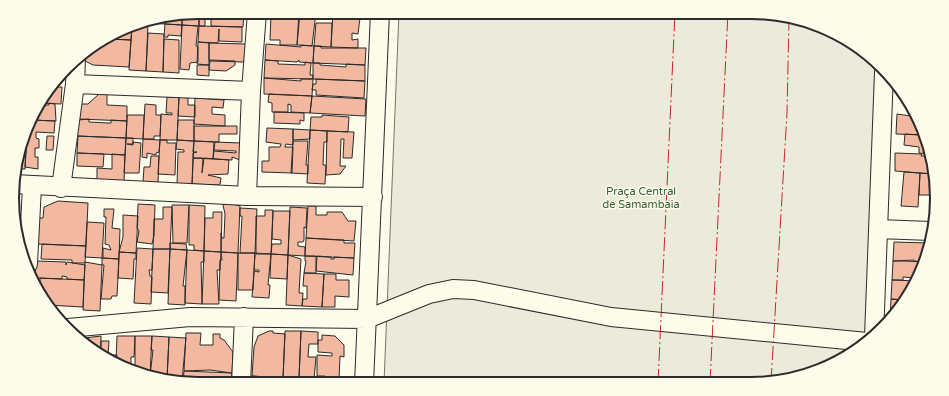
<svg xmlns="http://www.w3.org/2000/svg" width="949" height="396" viewBox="0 0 949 396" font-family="'Varela Round',sans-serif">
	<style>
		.green { fill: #ecebdb; stroke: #74746e }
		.building { fill: #f2b8a0; stroke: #2b2b2b }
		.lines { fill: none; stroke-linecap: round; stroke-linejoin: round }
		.minor-casing { stroke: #2b2b2b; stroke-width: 20 }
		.minor { stroke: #fdfbea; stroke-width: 18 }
		.power { stroke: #c62828; stroke-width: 1; stroke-dasharray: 14 3 2 3; stroke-linecap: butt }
		.labels { text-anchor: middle; stroke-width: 3; stroke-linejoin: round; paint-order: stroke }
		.park-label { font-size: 11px; fill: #34623c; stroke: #fdfbea }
		.rim { fill: none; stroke: #2b2b2b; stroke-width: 2 }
	</style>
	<rect width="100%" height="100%" fill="#fdfbea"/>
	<path class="green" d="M399 12H751L811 22 873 58 889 78 873 338 833 365 775 382 384 383Z"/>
	<path class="building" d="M199 12V26L182 25V15Z
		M199 12H244L243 27 211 26V19L205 18V26H199Z
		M275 12H299L297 45H280V40H270L271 15Z
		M300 12H316L312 46 297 45Z
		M316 12H333L332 18H316Z
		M333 12H357L360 18 358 34 352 33V40L358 39V48L331 47Z
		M182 15V25L165 24V17Z
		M165 17V24L148 23V20Z
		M148 20V23H136L138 22Z
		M136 23H148L146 71 129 70 132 26Z
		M316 23H332L331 47 314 46Z
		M165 24 182 25 181 36 168 35V37H164Z
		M182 25 198 26 196 46 198 47V62L190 63 189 70 180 69Z
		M132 26 131 40 109 39Z
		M199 26 242 27V42L219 41V29L218 43 198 42Z
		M148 33 164 34 163 72 146 71Z
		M109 39 131 40 129 67 93 65 85 61V52Z
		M164 39 179 40V73L163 72Z
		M198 42 209 43V65L197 64Z
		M209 43 246 44 244 62 209 61Z
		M266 44 301 47V45L314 46 313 63 299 62V60L297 62 265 60Z
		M314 46H321V48H366L365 65 313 63Z
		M210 60 235 61V65L226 71 209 70Z
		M265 60 278 61V64L305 65V62L311 63 310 75H313V79L264 78Z
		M313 63H320V65L346 67V64L365 65V81L313 79Z
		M197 65H209V76L197 75Z
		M264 78 301 81V79H313L312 96 264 94Z
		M316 79 365 81 364 98 316 95V90H312L313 84H316Z
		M58 80V87H52Z
		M52 87H62L61 104 39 103Z
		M99 94H107V105L127 106V121L79 119V109L81 104H88Z
		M269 94 312 96 310 113 291 112V105L288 104V112H272V103L268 102Z
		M312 96 366 99 365 116 310 113Z
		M167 97H179L177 140H160L161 114 172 115V113H166Z
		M179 97 188 98V105H195V117L178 116Z
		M195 98 224 100 223 108 212 107V114L225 115V126L194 124Z
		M49 103 55 104 56 121 32 120 37 105H49Z
		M145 104 156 105V115H161L160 136H154V139H143Z
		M274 112 304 113V121L300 120V124L274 123Z
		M897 114 918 117 923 135 896 134Z
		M127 115H144L143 139 126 138Z
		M322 115 349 117 348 132 310 130 311 117H322Z
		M89 119V122L108 123H111V120L127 121 126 138 77 136 78 120Z
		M32 120 55 121 54 133 36 132V138L39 139V148H35V157H38V169L25 167 27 133Z
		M178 120H194V141L177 140Z
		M194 126H237V134H219V142L194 141Z
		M267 128 293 129V145L286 144 285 147H293L292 173 262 172V161H269V147H280L281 144 266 142Z
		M293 129 310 130V139L293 140Z
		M310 130 327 131V142H324L323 165H326L325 184 307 183Z
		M327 131 354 132 352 158H343L344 139H341L340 166H346L340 174 326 175Z
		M27 133 25 169H17L15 168Z
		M905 134 923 135 928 154 919 153V147L904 145Z
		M47 136H54L53 150H46Z
		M78 136 126 138 125 155 77 153Z
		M126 138H133V144H127L133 145V142L141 143 139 173H124Z
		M143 139 160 140 159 152 156 153V155L147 153V158L142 157Z
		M160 140H167V143H176L175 175 158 174Z
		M177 140 194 141 192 185 177 184 178 152H184V150L176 149Z
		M194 141 214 142 213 159 193 158V153L197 152H193Z
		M293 141H308L306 165H308V174L291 173Z
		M215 142 241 143 240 160 232 157V160L213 159 214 151 236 153V151L214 150Z
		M77 153 104 154 103 167 77 166Z
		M895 153 922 154 921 156H928V155L933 174 895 171Z
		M112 154 125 155 124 182 97 181V168L112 169Z
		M151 156H159L158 183 143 182 144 167H150Z
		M193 158H203L202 173 204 158 229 160 228 174 208 175 221 178 220 184 218 185 192 184Z
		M904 172 920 173 918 207 901 206Z
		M920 173 933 174 937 186 935 195H919Z
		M58 201 88 203 86 246 37 244 38 218H43L44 207Z
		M228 203 240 206 238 253 221 252V233L222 238H224L225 214 223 205Z
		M138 204 155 205 154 236 152 244 137 242 139 231 137 228Z
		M172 205H189L187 243H173Z
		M189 205 205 206 204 251 194 250V245H189Z
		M308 206H316V215H327V212H342L348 221H356L354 241 306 238Z
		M163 207H172L170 249H153L154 219H163Z
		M290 207 307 208 306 228 304 227V240L303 242H298V246L305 247V256L288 255Z
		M240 208 257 209 255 253H240L242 216H240Z
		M104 209H114L112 228 120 229 119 259 103 258V248L111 250 109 245 105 244 106 217H104Z
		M265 210H273L271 254H256V216H265Z
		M273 211H290L288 255 271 254 272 244H281V240L272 239Z
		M213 212H222L221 252 204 251 205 218H213Z
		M123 215 138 216 136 253 119 252 123 237Z
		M87 222 104 223 102 258 85 257Z
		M306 238 344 240V243H355L354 258 305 256Z
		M894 242 929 243 925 262 914 261V260L893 261Z
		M170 243 186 244 187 250 170 249Z
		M42 244 86 246 85 263H72V260L41 259Z
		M137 248 153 249 152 270H149L150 276 152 277 151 304 134 303Z
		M153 249H170L168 293 151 292Z
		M170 249 187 250 183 286H185V305L168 304Z
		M187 250 204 251V262H201L202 304 185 303Z
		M204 251 221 252 220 270H217L219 304H202Z
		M119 252 136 253V259H134L133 279 118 278Z
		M221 252 238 253 236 301 219 300 220 260H222Z
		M238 253H255L253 290H238Z
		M255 253 271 254 268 285H270L269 298 252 297 254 271 259 272V270H254Z
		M271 254 288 255 287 279 270 278Z
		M288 255 301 259 299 293H303L302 306 286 305Z
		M305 256H316V273H304L306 261H305Z
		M317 256 331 257V259H334V257L354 258 353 275 316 271Z
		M102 258 119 259 117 296H112L111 299H101L104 265H102Z
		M36 261 66 262V265L67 262 85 265 84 280 67 279V277L62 276V279L35 278Z
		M893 261H904L925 262 917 278 903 277V280H892Z
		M85 262 102 265 100 311 83 310Z
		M304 273 324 274 322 307 302 306 303 299H307V286H303Z
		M324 274H336V280H349V297L335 296V307H322Z
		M40 278 84 280 83 307 47 305 40 292Z
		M892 280H893L916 281 908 296H902V300L891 299Z
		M891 299 906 300 890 319Z
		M269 331H273V333L285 334 283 378 252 376 254 347 258 336Z
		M285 331H301L299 378H283Z
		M301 331 318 332V344H309L308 357H316L314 379 299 378Z
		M186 333H201L200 345H213V334H220V338L224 340 233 352 232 373 210 370 184 371Z
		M322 335 335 336 344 345V357L340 356 339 380 325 379V376H317V355L332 356V353L318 352V340H322Z
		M101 336V348H99V353L83 344 84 338Z
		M117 336H135L134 357H131V370L116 362Z
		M135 336H152L150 376 134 372V367H135Z
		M152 336 169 337 167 379 150 376 153 350H151Z
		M169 337 186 338 182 381 167 379Z
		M78 338H84L83 344Z
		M101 341H109L108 355H117L116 362 100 354Z
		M184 371 232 373 231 384H198L194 383 193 379 192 383 183 382Z
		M252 376 264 377V379L289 380V384H252Z
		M304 378 348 380 349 384H303Z"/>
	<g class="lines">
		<defs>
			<path id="minor" d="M75 84 251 91
				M14 184 247 196 373 197
				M61 188 75 84 76 58
				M247 196 251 91 257 12
				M878 229 931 231
				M28 264 32 186
				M68 328 190 317 367 319 429 294 453 289 474 290 611 317 867 342
				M874 337 884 72
				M241 384 244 317
				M364 384 380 12"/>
		</defs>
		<use href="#minor" class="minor-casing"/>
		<use href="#minor" class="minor"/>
		<path class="power" d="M771 382 787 113 789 18
			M658 383 675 12
			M710 383 728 12"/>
	</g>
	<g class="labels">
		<g class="park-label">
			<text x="641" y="195">Praça Central<tspan x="641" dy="13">de Samambaia</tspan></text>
		</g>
	</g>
	<path d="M0 0H949V396H0ZM198 19H751A179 179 0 0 1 930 198V198A179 179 0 0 1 751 377H198A179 179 0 0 1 19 198V198A179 179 0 0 1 198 19Z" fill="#fdfbea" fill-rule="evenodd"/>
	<path class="rim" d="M198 19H751A179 179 0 0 1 930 198V198A179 179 0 0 1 751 377H198A179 179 0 0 1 19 198V198A179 179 0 0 1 198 19Z"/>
</svg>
